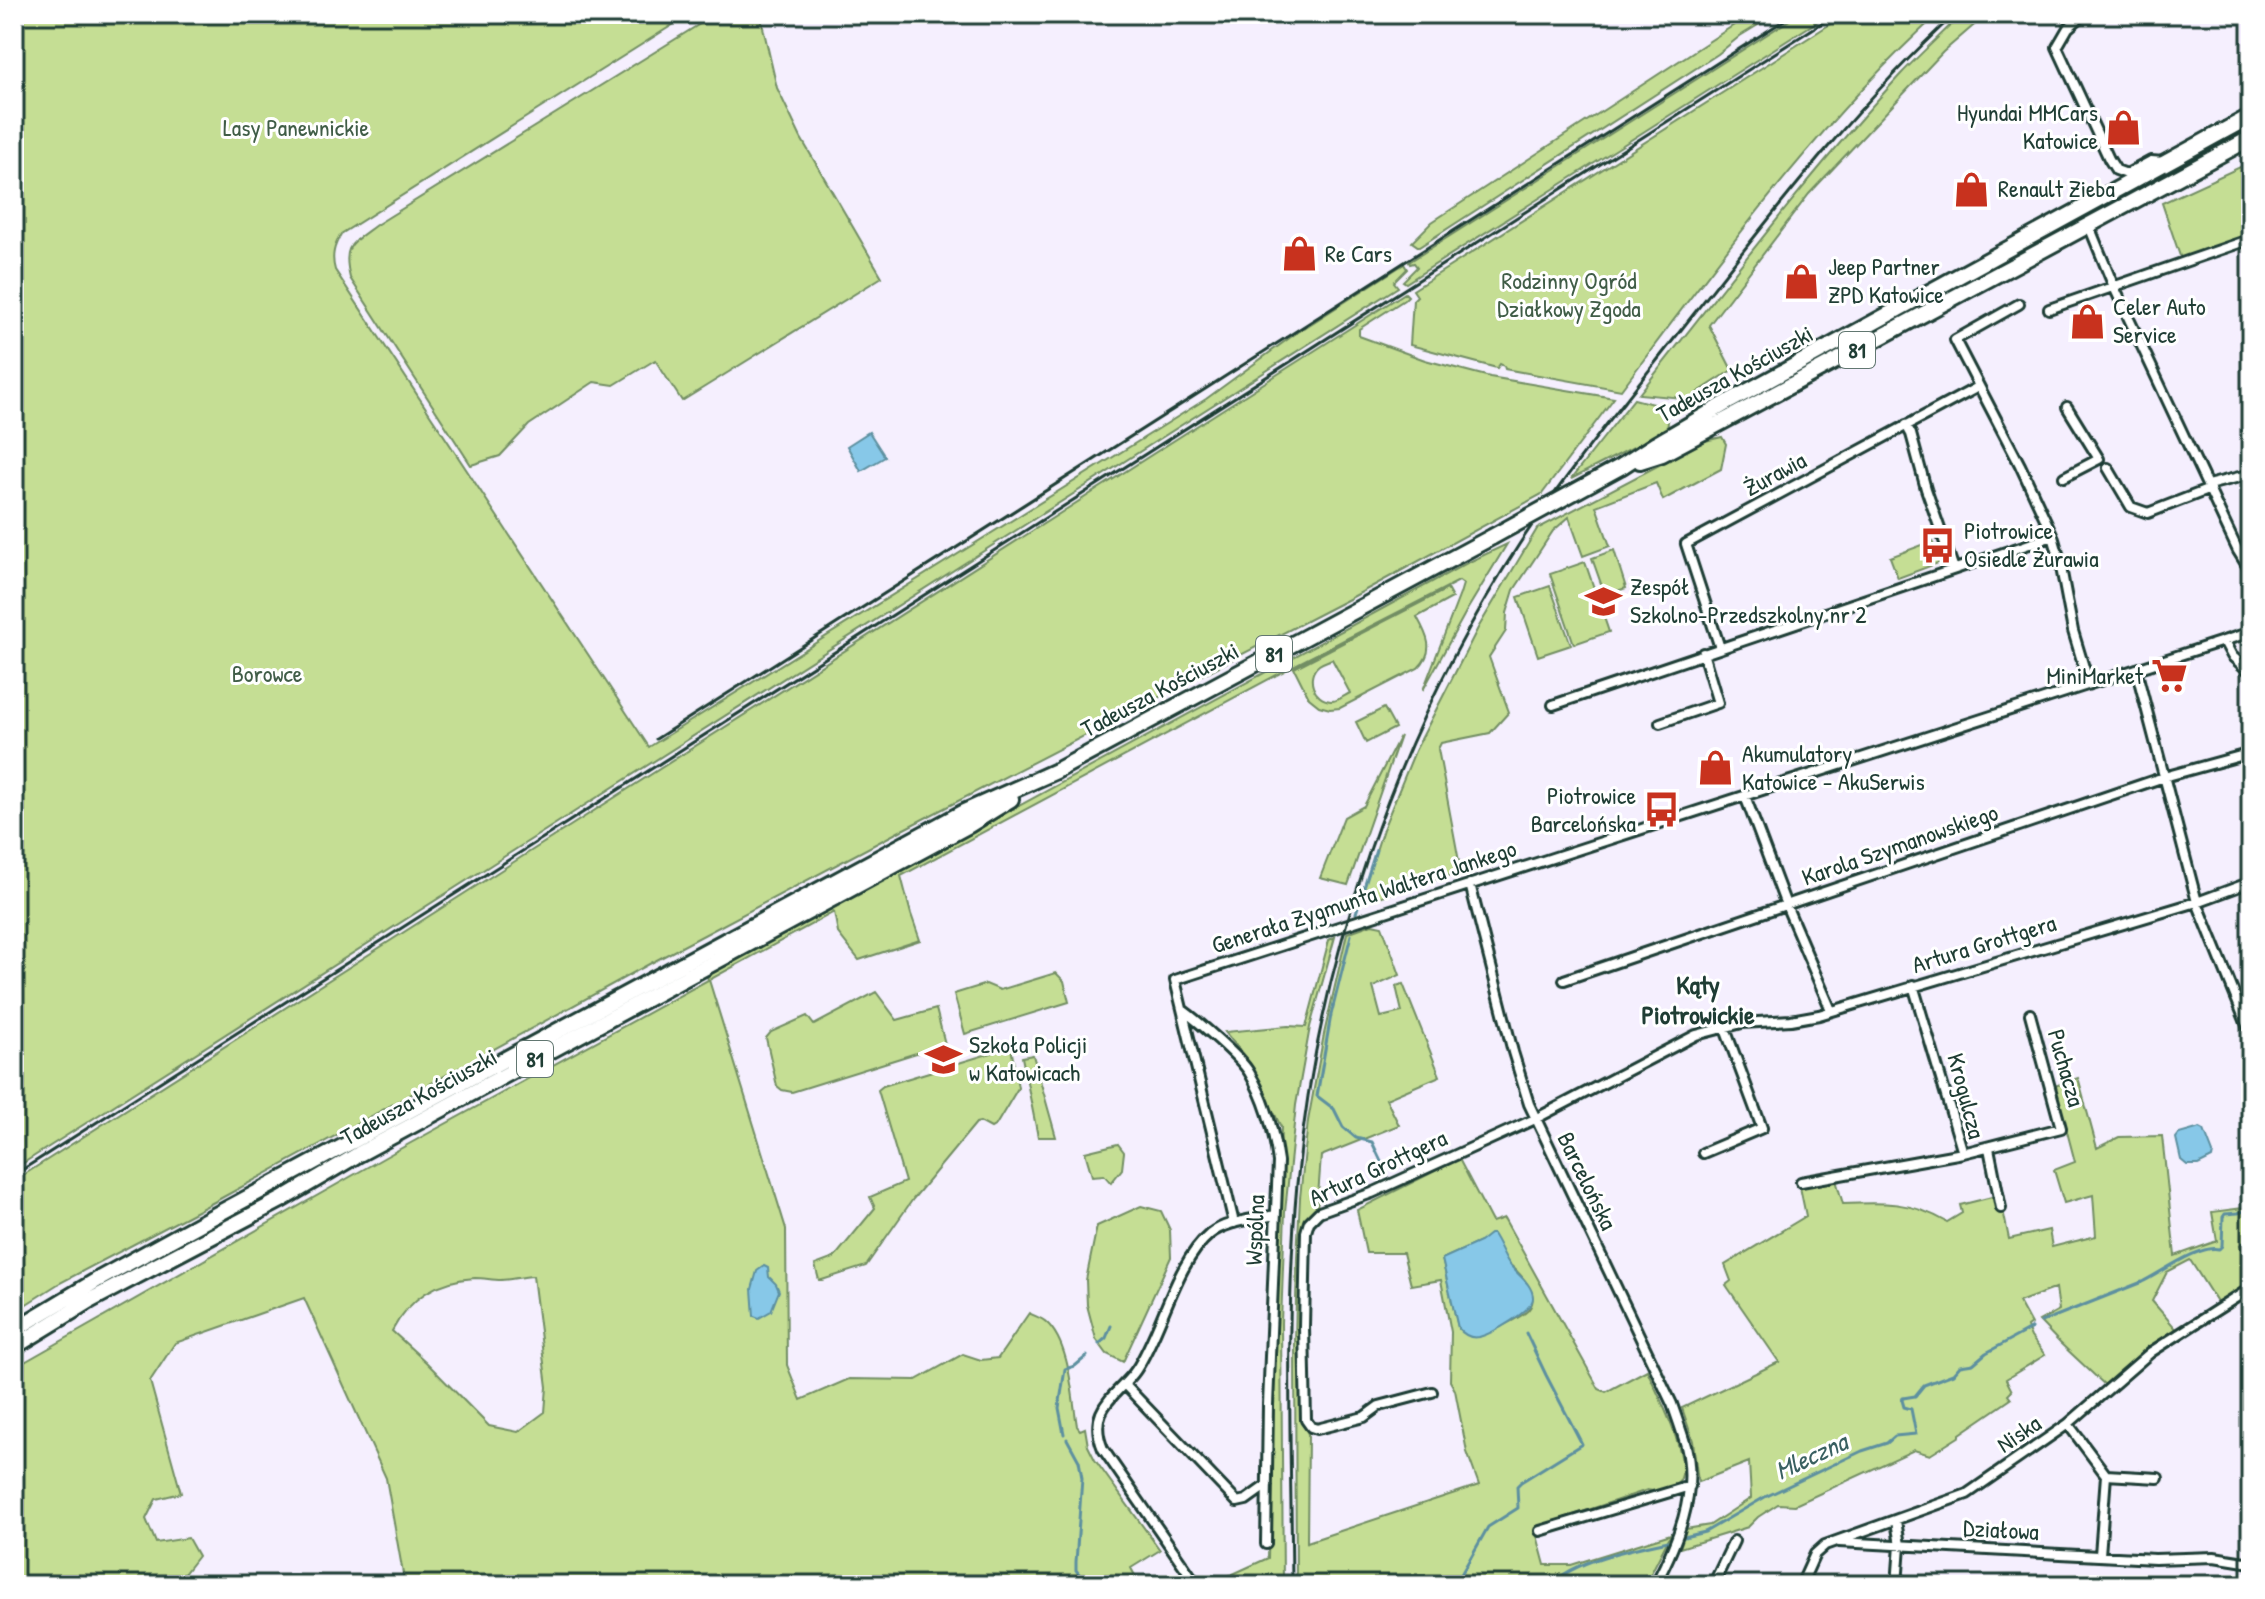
<svg xmlns="http://www.w3.org/2000/svg" width="2265" height="1599" viewBox="0 0 2265 1599" font-family="'Patrick Hand',sans-serif">
	<style>
		.green { fill: #c5de94; stroke: #728e64; stroke-width: 2; fill-rule: evenodd }
		.water { fill: #87c8e8; stroke: #5d90a0; stroke-width: 2 }
		.lines { fill: none; stroke-linecap: round; stroke-linejoin: round }
		.stream { stroke: #5d90a0; stroke-width: 3 }
		.minor-casing { stroke: #1f3d34; stroke-width: 14 }
		.primary-casing { stroke: #1f3d34; stroke-width: 20 }
		.minor { stroke: #fff; stroke-width: 8 }
		.primary { stroke: #fff; stroke-width: 14 }
		.rail { stroke: #1f3d34; stroke-width: 3 }
		.primary-bridge-casing { stroke: #1f3d34; stroke-width: 20; stroke-linecap: butt }
		.primary-bridge { stroke: #fff; stroke-width: 14 }
		.labels { text-anchor: middle; stroke-width: 6; stroke-linejoin: round; paint-order: stroke }
		.shield { fill: #fff; stroke: #627771; stroke-width: 2 }
		.shield-label { font-size: 22px; font-weight: bold; fill: #1f3d34 }
		.poi-label { font-size: 24px; fill: #1f3d34; stroke: #fff; text-anchor: start }
		.park-label { font-size: 24px; fill: #405d47; stroke: #fff }
		.street-label { font-size: 24px; fill: #1f3d34; stroke: #fff }
		.neighbourhood-label { font-size: 26px; font-weight: bold; fill: #1f3d34; stroke: #fff }
		.water-label { font-size: 26px; font-style: italic; fill: #396061; stroke: #fff }
	</style>
	<rect width="100%" height="100%" fill="#f5effe"/>
	<filter id="ink" filterUnits="userSpaceOnUse"><feTurbulence type="fractalNoise" baseFrequency=".0125" numOctaves="2"/><feDisplacementMap in="SourceGraphic" scale="16" xChannelSelector="R" yChannelSelector="G"/><feConvolveMatrix kernelMatrix="1 2 1 2 8 2 1 2 1" color-interpolation-filters="sRGB"/></filter>
	<g filter="url(#ink)">
		<path class="green" d="M14 14H690L341 234C334 246 331 256 335 270L649 747 1206 399 1295 334 1404 264 1407 269 1394 282 1398 287 14 1169Z
			M716 14H760L777 88 801 138 882 277 682 401 655 360 614 385 594 382 529 425 500 456 471 465 350 278C342 245 351 244 376 225Z
			M1751 14H1776L1740 36 1718 54 1419 247 1412 242 1432 222Z
			M1799 14H1829L1406 283 1403 281 1417 267 1414 263 1410 264 1409 262Z
			M1846 14H1938C1817 124 1719 260 1621 390L1505 369 1504 366 1500 364 1497 368 1410 345 1413 300 1417 296 1413 290Z
			M1962 14H1987L1943 52 1809 194 1709 325 1732 370 1697 393 1694 399 1639 394C1725 286 1808 175 1901 74 1921 53 1942 34 1962 14Z
			M2251 162V234L2181 259 2162 203Z
			M1405 293 1408 296 1404 300 1359 329V336L1425 360 1490 377 1614 398 1542 494 1349 599 902 830 653 962 216 1201 58 1284 14 1312V1181Z
			M1634 399 1657 405 1668 422 1667 430 1571 479Z
			M1722 437 1726 444 1721 469 1663 500 1656 483 1596 506 1610 546 1583 556 1569 517 1553 531 1514 590 1507 613 1506 631 1489 657 1509 712 1490 733 1441 743 1438 749 1461 872 1359 903 1383 829 1415 751 1478 628 1537 529 1705 441Z
			M1933 541 1941 562 1898 578 1890 557Z
			M1507 544 1467 610 1423 690 1460 594 1463 584 1459 581 1299 663 901 876 911 914 920 940 859 960 838 933 834 912 709 980 786 1229 787 1365 801 1400 849 1379 916 1380 963 1354 981 1360 998 1358 1029 1313C1034 1316 1042 1318 1046 1322 1070 1343 1072 1396 1077 1426L1080 1430 1085 1428 1088 1446 1095 1460 1160 1550 1131 1568 1140 1585H405L386 1478 304 1298 175 1343 150 1381 181 1493 156 1499 146 1519 156 1543 188 1538 198 1556 184 1574 192 1585H14V1368L387 1156 708 980 707 975 1465 564ZM533 1276 547 1387 545 1412 518 1432 489 1426 426 1362 392 1331C410 1297 437 1280 475 1278 484 1278 492 1280 501 1280 511 1279 522 1277 533 1276Z
			M1614 550 1626 588 1605 595 1592 558Z
			M1585 562 1609 632 1574 644 1550 574Z
			M1550 586 1571 645 1538 656 1518 597Z
			M1447 589 1452 598 1417 617C1427 635 1436 651 1418 668L1340 708 1330 709 1319 706 1309 698 1294 668ZM1332 659 1350 693C1344 696 1338 701 1331 701 1313 700 1305 676 1319 665 1323 662 1328 661 1332 659Z
			M1384 708 1395 728 1366 743 1356 722Z
			M1400 736 1348 885 1320 878 1344 817 1364 806Z
			M1372 924 1382 926 1400 975 1373 987 1381 1017 1402 1012 1396 986 1403 984 1440 1076 1386 1099 1399 1125 1321 1156 1317 1210 1308 1217 1305 1226 1302 1302 1301 1415 1308 1434 1307 1542 1479 1485 1467 1452 1455 1390 1450 1381 1451 1332 1441 1280 1411 1285 1403 1253H1366L1357 1210 1459 1159 1492 1222 1504 1218 1599 1389 1606 1392 1647 1370C1657 1392 1690 1457 1681 1478 1679 1485 1672 1487 1666 1489 1659 1491 1655 1492 1647 1490L1535 1528 1545 1565H1571L1671 1534 1645 1585H1296L1295 1343 1297 1257 1300 1198 1308 1121 1324 1034 1347 933ZM1480 1242C1496 1253 1553 1291 1525 1313 1512 1323 1493 1329 1479 1337L1458 1327 1442 1259Z
			M1335 937 1310 1027 1296 1105 1285 1212 1281 1323 1283 1585H1209L1268 1558 1273 1349 1280 1155 1281 1127 1250 1063 1225 1032 1288 1026 1306 1027 1329 940Z
			M1056 973 1064 981 1069 1002 965 1034 954 994 986 984 1000 990Z
			M876 992 897 1020 936 1009 945 1044 792 1092 782 1090 777 1086 766 1038 771 1032 807 1016 814 1025Z
			M1011 1047 1018 1088 996 1125 991 1128 980 1122 976 1123 913 1199 866 1266 822 1280H819L815 1265 834 1258 875 1208 870 1197 905 1182 878 1090 883 1086Z
			M1033 1055 1056 1137H1038L1022 1057Z
			M2078 1078 2097 1148 2119 1137 2162 1136 2175 1256 2217 1241 2212 1212 2251 1207V1236L2240 1245 2251 1264V1283L2218 1304 2190 1260 2167 1272 2152 1301 2178 1331 2107 1387 2060 1343 2039 1321 2059 1310 2056 1288 2019 1302 2031 1324 2027 1327 2031 1337 2045 1355 2006 1379 2012 1391 2008 1395 2011 1399 1960 1434V1436L1930 1455 1914 1450 1795 1505 1778 1504 1758 1517 1748 1527 1680 1548 1686 1529 1710 1525 1751 1498 1749 1462 1698 1482 1693 1441 1682 1408 1779 1362 1726 1285 1731 1281 1725 1265 1806 1216 1800 1187 1836 1180 1843 1204C1883 1202 1911 1201 1947 1222L1962 1213 1960 1205 1996 1196 2003 1210 2009 1239 2049 1230 2052 1247 2096 1236 2093 1195 2064 1203 2054 1170 2075 1162 2055 1086Z
			M1118 1144 1124 1152 1122 1169 1111 1183 1104 1175 1092 1176 1085 1152Z
			M1141 1206 1161 1211 1170 1230 1171 1257 1123 1362 1107 1354 1096 1339 1087 1305 1086 1280 1097 1226Z"/>
		<path class="water" d="M869 432 885 457 861 471 847 446Z
			M2200 1128 2204 1130 2213 1153 2212 1158 2198 1165H2187L2181 1160 2176 1138 2179 1134Z
			M1490 1234H1493C1499 1243 1502 1252 1508 1262 1515 1274 1532 1282 1533 1297 1534 1311 1491 1334 1479 1337 1469 1339 1463 1334 1458 1328L1442 1259 1480 1242Z
			M764 1266 768 1268 769 1277 776 1284 779 1291 771 1311 759 1318 754 1316 752 1289 757 1271Z"/>
		<g class="lines">
			<path class="stream" d="M1356 913 1376 850
				M1351 935 1331 1015 1317 1096 1334 1109 1343 1127 1356 1138 1372 1142 1381 1161
				M2041 1322 2142 1282C2161 1273 2200 1244 2219 1249L2222 1246 2223 1217 2225 1214 2238 1213 2251 1209
				M1099 1344 1106 1338 1111 1326
				M1064 1434 1059 1408 1065 1369 1075 1366 1087 1356
				M1067 1439 1079 1461 1082 1478 1076 1562V1570L1087 1585
				M1680 1538 1705 1532 1765 1497 1862 1451 1887 1443 1895 1436 1916 1434 1911 1409 1904 1407 1902 1400 1903 1398 1915 1396 1924 1385 1953 1374 1960 1366 1973 1364 1986 1353 2032 1328
				M1455 1585 1488 1527 1518 1508 1517 1486 1521 1482 1582 1444 1546 1375 1526 1333
				M1552 1585C1572 1560 1640 1547 1673 1540"/>
			<defs>
				<path id="minor" d="M2084 14 2068 28 2057 47 2109 159 2116 170 2127 174 2151 161 2164 162
					M2089 226 2114 287 2238 551 2251 572
					M2019 304 1955 340 2020 465 2053 536 2059 557 2073 631 2089 684
					M2049 309 2251 239
					M1906 425 1911 434 1926 489 1954 569
					M2108 468 2131 507 2148 513 2210 489
					M2064 477 2099 459 2067 407
					M2208 485 2251 474
					M2224 641 2232 656 2251 673
					M1720 648 1686 544 1978 387
					M2136 669 2197 902 2251 1035
					M1553 705 2053 536
					M1660 723 1718 703 1703 653
					M1745 796 1786 905 1831 1010
					M1470 884 1513 1052 1529 1104 1672 1404C1677 1418 1682 1432 1686 1446 1698 1495 1677 1543 1655 1585
					M1564 980 2164 777 2251 753
					M1184 1011C1199 1022 1240 1057 1249 1072 1265 1099 1274 1131 1278 1162L1268 1405 1266 1544
					M1989 1148 2001 1208
					M1703 1153 1762 1128 1724 1026
					M1963 1153 2061 1128 2030 1014
					M1801 1182 1963 1153 1913 985
					M1234 1223 1175 980 2251 632
					M1124 1384 1237 1502 1246 1500 1267 1485
					M1432 1392 1379 1406 1364 1417 1317 1429 1311 1427 1306 1420 1304 1327 1306 1232 1309 1222 1319 1212 1372 1193 1535 1119 1696 1035 1742 1023 1791 1020 1819 1015 2197 902 2251 882
					M2068 1424 2106 1475 2100 1555
					M2106 1475 2158 1478
					M1896 1521 1900 1545 1897 1585
					M1540 1531 1690 1486
					M1839 1542 2155 1559 2214 1557 2251 1563
					M1197 1585 1103 1449C1098 1437 1096 1425 1101 1413 1108 1396 1126 1385 1136 1370 1162 1331 1175 1263 1210 1234 1227 1220 1254 1220 1275 1215
					M1713 1585 1734 1541
					M1801 1585 1815 1554 1825 1545 1967 1494 2068 1424 2151 1352 2251 1288"/>
				<path id="primary" d="M1640 461 1662 454 1711 428 2251 138
					M1622 466 1656 444 1730 401 2251 116
					M14 1330 99 1279 201 1223 962 813 1056 771 1492 537
					M14 1347 91 1300 281 1200 359 1154 969 825 1011 799"/>
			</defs>
			<use href="#minor" class="minor-casing"/>
			<use href="#primary" class="primary-casing"/>
			<use href="#minor" class="minor"/>
			<use href="#primary" class="primary"/>
			<path class="rail" d="M656 739 1794 14
				M14 1175 1836 14
				M1292 1585C1291 1452 1285 1317 1297 1184 1318 958 1396 734 1520 543 1569 469 1626 400 1681 330 1767 221 1852 108 1955 14"/>
			<defs>
				<path id="primary-bridge" d="M1492 537 1622 466"/>
			</defs>
			<use href="#primary-bridge" class="primary-bridge-casing"/>
			<use href="#primary-bridge" class="primary-bridge"/>
		</g>
	</g>
	<defs>
		<symbol id="shop-bare" viewBox="-9 -9 18 18"><path d="M-5-2.5h2.3a2.7 3.5 0 0 1 5.4 0H5L5.5 6h-11ZM-1.5-2.5h3a1.5 2.3 0 0 0-3 0Z" fill="#c8321e" stroke="#fff" stroke-width="2.5" paint-order="stroke"/></symbol>
		<symbol id="bus-bare" viewBox="-9 -9 18 18"><path d="M-5-6H5V4H4V6H2V4H-2V6H-4V4H-5ZM-3.5-4V0h7V-4ZM-3.5 1.2v1.5H-2V1.2ZM2 1.2v1.5H3.5V1.2Z" fill="#c8321e" stroke="#fff" stroke-width="2.5" paint-order="stroke"/></symbol>
		<symbol id="school-bare" viewBox="-9 -9 18 18"><path d="M0-5L7-2L0 1L-7-2ZM-4 1L0 2.5L4 1V4Q0 6-4 4Z" fill="#c8321e" stroke="#fff" stroke-width="2.5" paint-order="stroke"/></symbol>
		<symbol id="supermarket-bare" viewBox="-9 -9 18 18"><path d="M-6-5.5h2.5l.6 2H6L4.5 2H-2.5L-4.4-4H-6ZM-1.5 3.2a1.3 1.3 0 1 0 .1 0ZM3 3.2a1.3 1.3 0 1 0 .1 0Z" fill="#c8321e" stroke="#fff" stroke-width="2.5" paint-order="stroke"/></symbol>
		<symbol id="university-bare" viewBox="-9 -9 18 18"><path d="M0-5L7-2L0 1L-7-2ZM-4 1L0 2.5L4 1V4Q0 6-4 4Z" fill="#c8321e" stroke="#fff" stroke-width="2.5" paint-order="stroke"/></symbol>
	</defs>
	<g fill-rule="evenodd">
		<use href="#shop-bare" x="2098" y="102" width="51" height="51"/>
		<use href="#shop-bare" x="1946" y="164" width="51" height="51"/>
		<use href="#shop-bare" x="1274" y="228" width="51" height="51"/>
		<use href="#shop-bare" x="1776" y="256" width="51" height="51"/>
		<use href="#shop-bare" x="2062" y="296" width="51" height="51"/>
		<use href="#bus-bare" x="1912" y="520" width="51" height="51"/>
		<use href="#school-bare" x="1578" y="576" width="51" height="51"/>
		<use href="#supermarket-bare" x="2144" y="650" width="51" height="51"/>
		<use href="#shop-bare" x="1690" y="742" width="51" height="51"/>
		<use href="#bus-bare" x="1636" y="784" width="51" height="51"/>
		<use href="#university-bare" x="918" y="1034" width="51" height="51"/>
	</g>
	<g class="labels">
		<g class="shield">
			<rect x="1839" y="332" width="36" height="36" rx="6"/>
			<rect x="1256" y="636" width="36" height="36" rx="6"/>
			<rect x="517" y="1041" width="36" height="36" rx="6"/>
		</g>
		<g class="shield-label">
			<text x="1857" y="358">81</text>
			<text x="1274" y="662">81</text>
			<text x="535" y="1067">81</text>
		</g>
		<g class="poi-label">
			<text x="2098" y="121" text-anchor="end">Hyundai MMCars<tspan x="2098" dy="28">Katowice</tspan></text>
			<text x="1998" y="197">Renault Zieba</text>
			<text x="1325" y="262">Re Cars</text>
			<text x="1828" y="275">Jeep Partner<tspan x="1828" dy="28">ZPD Katowice</tspan></text>
			<text x="2113" y="315">Celer Auto<tspan x="2113" dy="28">Service</tspan></text>
			<text x="1964" y="539">Piotrowice<tspan x="1964" dy="28">Osiedle Żurawia</tspan></text>
			<text x="1630" y="595">Zespół<tspan x="1630" dy="28">Szkolno-Przedszkolny nr 2</tspan></text>
			<text x="2143" y="684" text-anchor="end">MiniMarket</text>
			<text x="1742" y="762">Akumulatory<tspan x="1742" dy="28">Katowice - AkuSerwis</tspan></text>
			<text x="1636" y="804" text-anchor="end">Piotrowice<tspan x="1636" dy="28">Barcelońska</tspan></text>
			<text x="969" y="1053">Szkoła Policji<tspan x="969" dy="28">w Katowicach</tspan></text>
		</g>
		<g class="park-label">
			<text x="296" y="136">Lasy Panewnickie</text>
			<text x="1569" y="289">Rodzinny Ogród<tspan x="1569" dy="28">Działkowy Zgoda</tspan></text>
			<text x="267" y="682">Borowce</text>
		</g>
		<g class="street-label">
			<text transform="translate(1735 374) rotate(-29)" y="8">Tadeusza Kościuszki</text>
			<text transform="translate(1775 474) rotate(-28)" y="8">Żurawia</text>
			<text transform="translate(1160 690) rotate(-28)" y="8">Tadeusza Kościuszki</text>
			<text transform="translate(1900 845) rotate(-19)" y="8">Karola Szymanowskiego</text>
			<text transform="translate(1364 897) rotate(-18)" y="8">Generała Zygmunta Waltera Jankego</text>
			<text transform="translate(1984 944) rotate(-17)" y="8">Artura Grottgera</text>
			<text transform="translate(2066 1068) rotate(74)" y="8">Puchacza</text>
			<text transform="translate(1966 1096) rotate(75)" y="8">Krogulcza</text>
			<text transform="translate(419 1097) rotate(-29)" y="8">Tadeusza Kościuszki</text>
			<text transform="translate(1378 1168) rotate(-25)" y="8">Artura Grottgera</text>
			<text transform="translate(1587 1181) rotate(64)" y="8">Barcelońska</text>
			<text transform="translate(1255 1230) rotate(-88)" y="8">Wspólna</text>
			<text transform="translate(2019 1434) rotate(-34)" y="8">Niska</text>
			<text transform="translate(2001 1530) rotate(3)" y="8">Działowa</text>
		</g>
		<g class="neighbourhood-label">
			<text x="1698" y="994">Kąty<tspan x="1698" dy="30">Piotrowickie</tspan></text>
		</g>
		<g class="water-label">
			<text transform="translate(1811 1456) rotate(-25)" y="9">Mleczna</text>
		</g>
	</g>
	<rect width="2265" height="1599" fill="none" stroke="#fff" stroke-width="48"/>
	<rect x="24" y="24" width="2217" height="1551" fill="none" stroke="#1f3d34" stroke-width="3" filter="url(#ink)"/>
</svg>
